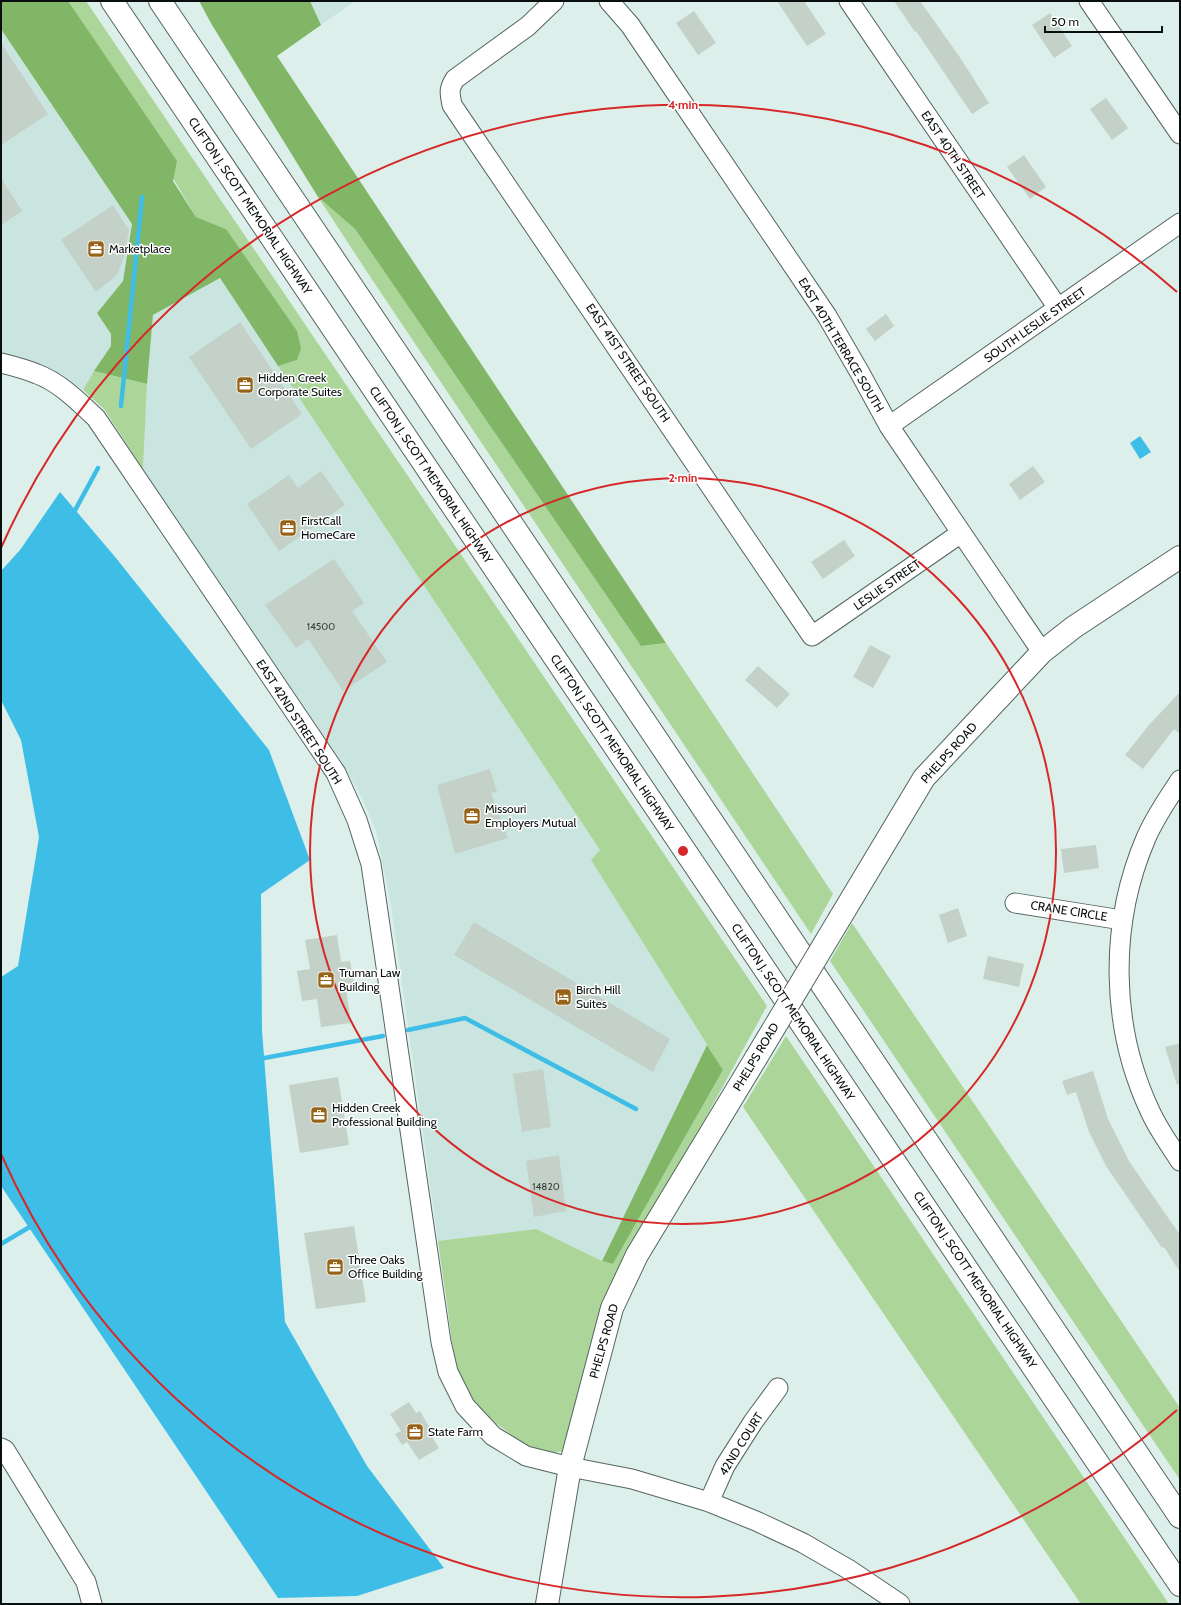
<svg xmlns="http://www.w3.org/2000/svg" width="1181" height="1605" viewBox="0 0 1181 1605" font-family="Cabin,sans-serif">
	<style>
		.built { fill: #cae5df }
		.green { fill: #acd699 }
		.forest { fill: #81b667 }
		.water { fill: #3ebee6 }
		.lines { fill: none; stroke-linecap: round; stroke-linejoin: round }
		.stream { stroke: #3ebee6; stroke-width: 4.5 }
		.building { fill: #c3d1c8 }
		.minor-casing { stroke: #556561; stroke-width: 21 }
		.tertiary-casing { stroke: #556561; stroke-width: 24 }
		.motorway-casing { stroke: #556561; stroke-width: 24 }
		.minor { stroke: #fff; stroke-width: 19 }
		.tertiary { stroke: #fff; stroke-width: 22 }
		.motorway { stroke: #fff; stroke-width: 22 }
		.tertiary-bridge-casing { stroke: #556561; stroke-width: 24; stroke-linecap: butt }
		.tertiary-bridge { stroke: #fff; stroke-width: 22 }
		.ring { fill: none; stroke: #d62828; stroke-width: 2 }
		.labels { text-anchor: middle; stroke-width: 3; stroke-linejoin: round; paint-order: stroke }
		.number-label { font-size: 10px; fill: #38403c }
		.street-label { font-size: 12px; fill: #090f0e; stroke: #fff }
		.poi-label { font-size: 12px; fill: #090f0e; stroke: #fff; text-anchor: start }
		.centre { fill: #d62828; stroke: #fff; stroke-width: 2 }
		.ring-label { font-size: 12px; text-anchor: middle; font-weight: bold; fill: #d62828; stroke: #fff; stroke-width: 3; stroke-linejoin: round; paint-order: stroke }
	</style>
	<rect width="100%" height="100%" fill="#ddefeb"/>
	<path class="built" d="M310 1H355L321 25Z
		M1 29 132 224 123 281 97 313 111 334V346L83 390 64 376 50 369 26 360 1 355Z
		M220 278 600 850 591 860 707 1045 602 1261 536 1229 438 1241 391 906 376 830 362 798 341 761 143 469 147 384 153 315Z"/>
	<path class="green" d="M68 1H86L767 1006 630 1256 566 1450C548 1457 528 1447 513 1436 499 1425 482 1414 472 1399 454 1371 452 1343 448 1311 445 1288 441 1265 438 1241L536 1229 602 1261 613 1264 723 1070 591 860 600 850 278 366 297 360 226 229 196 217Z
		M318 197 355 229 641 646 666 643 833 894 811 934 373 281Z
		M94 371 147 384 143 469 104 409 83 390Z
		M852 923 1180 1408V1480L830 961Z
		M786 1036 1169 1604H1081L743 1107Z"/>
	<path class="forest" d="M1 1H68L177 161 173 181 196 217 226 229 297 331 301 348 297 360 278 366 220 278 153 315 147 384 94 371 111 346V334L97 313 123 281 132 224 1 29Z
		M199 1H310L321 25 277 56 666 643 641 646 355 229 318 197 212 25Z
		M707 1045 723 1070 613 1264 602 1261Z"/>
	<path class="water" d="M1140 436 1151 452 1140 459 1130 443Z
		M60 492 116 558 269 750 310 860 261 894 262 1031 285 1322 367 1466 444 1568 357 1596 278 1598 1 1186V977L18 966 39 837 21 740 1 700V571L20 550Z"/>
	<g class="lines">
		<path class="stream" d="M121 406 142 197
			M73 514 98 468
			M408 1030 465 1018 636 1109
			M259 1059 383 1036
			M1 1244 33 1225"/>
	</g>
	<path class="building" d="M777 1H804L826 34 807 46Z
		M894 1H920L959 56 989 103 972 114 916 31 915 32Z
		M694 11 716 43 698 55 676 23Z
		M1050 13 1072 46 1054 58 1032 25Z
		M1 43 48 114 1 145Z
		M1106 98 1128 128 1112 140 1090 109Z
		M1024 155 1046 187 1030 199 1007 167Z
		M1 178 22 211 1 225Z
		M113 205 129 230 124 257 117 275 96 292 61 240Z
		M886 314 894 326 875 341 866 329Z
		M240 322 302 414 251 449 189 357Z
		M1033 466 1045 482 1020 500 1009 484Z
		M321 471 345 505 279 551 247 504 289 475 298 488Z
		M844 540 855 556 823 579 811 562Z
		M334 559 364 603 352 611 387 662 343 691 308 639 296 648 265 605Z
		M870 645 891 656 873 688 853 677Z
		M758 666 790 694 777 708 745 680Z
		M1180 692V734L1174 729 1143 769 1125 755 1149 725Z
		M490 769 497 792 491 793 508 838 455 854 437 785Z
		M1096 845 1099 868 1064 873 1061 849Z
		M958 908 967 936 948 943 939 915Z
		M474 922 670 1039 653 1072 454 955Z
		M337 935 341 962 350 961 355 988 346 989 351 1023 321 1027 317 999 302 1001 297 971 310 969 305 940Z
		M988 956 1024 964 1019 987 983 979Z
		M1180 1043V1084L1177 1085 1165 1047Z
		M543 1069 551 1127 522 1132 513 1074Z
		M1093 1071 1108 1119 1129 1161 1180 1235V1272L1164 1247 1162 1248 1106 1166 1089 1132 1076 1092 1067 1095 1062 1081Z
		M338 1077 349 1145 300 1153 289 1085Z
		M559 1155 566 1211 534 1217 526 1161Z
		M354 1226 366 1302 316 1309 304 1233Z
		M409 1402 416 1413 420 1411 431 1430 429 1432 439 1448 419 1460 407 1442 402 1445 395 1434 401 1431 390 1414Z"/>
	<g class="lines">
		<defs>
			<path id="minor" d="M554 1 528 26 455 79C448 90 450 93 452 105L812 636 961 533
				M609 1 630 25 827 316 860 373 889 426 1042 652
				M849 1 1058 308
				M1089 1 1180 134
				M1 363C13 366 25 369 37 374 59 382 78 401 96 418L336 773 357 820 371 864 441 1342 448 1372 465 1406 493 1436 526 1456 570 1467 632 1479 709 1502 756 1521 803 1543 848 1569 900 1604
				M889 426 1180 223
				M1180 780C1168 799 1155 817 1146 838 1109 924 1110 1026 1150 1111 1158 1129 1170 1145 1180 1161
				M1015 903 1122 920
				M1 1448 5 1450 86 1582 92 1604
				M709 1502 725 1466 753 1422 778 1388"/>
			<path id="tertiary" d="M840 918 924 778 1042 652 1074 627 1180 557
				M547 1604 570 1467 612 1308 637 1255 756 1058"/>
			<path id="motorway" d="M112 1 1180 1585
				M160 1 1180 1517"/>
		</defs>
		<use href="#minor" class="minor-casing"/>
		<use href="#tertiary" class="tertiary-casing"/>
		<use href="#motorway" class="motorway-casing"/>
		<use href="#minor" class="minor"/>
		<use href="#tertiary" class="tertiary"/>
		<use href="#motorway" class="motorway"/>
		<defs>
			<path id="tertiary-bridge" d="M756 1058 840 918"/>
		</defs>
		<use href="#tertiary-bridge" class="tertiary-bridge-casing"/>
		<use href="#tertiary-bridge" class="tertiary-bridge"/>
	</g>
	<g class="ring">
		<circle cx="683" cy="851" r="373"/>
		<path d="M1177 1410A746 746 0 0 1 1 1154M1 548A746 746 0 0 1 1177 292"/>
	</g>
	<defs>
		<symbol id="office-square" viewBox="-11 -11 22 22"><rect x="-9" y="-9" width="18" height="18" rx="4" fill="#976318" stroke="#fff"/><path d="M-6-3h4V-5.5h4V-3h4V5H-6ZM-1-4.5V-3h2v-1.5ZM-6 0V1H6V0Z" fill="#fff"/></symbol>
		<symbol id="hotel-square" viewBox="-11 -11 22 22"><rect x="-9" y="-9" width="18" height="18" rx="4" fill="#976318" stroke="#fff"/><path d="M-6-4.5h1.5V1H6V5H4.5V3h-9V5H-6ZM-4 0a1.8 1.8 0 1 1 3.6 0ZM.5 0V-2.5h3Q6-2.5 6 0Z" fill="#fff"/></symbol>
	</defs>
	<g fill-rule="evenodd">
		<use href="#office-square" x="86" y="239" width="20" height="20"/>
		<use href="#office-square" x="235" y="375" width="20" height="20"/>
		<use href="#office-square" x="278" y="518" width="20" height="20"/>
		<use href="#office-square" x="462" y="806" width="20" height="20"/>
		<use href="#office-square" x="316" y="970" width="20" height="20"/>
		<use href="#hotel-square" x="553" y="987" width="20" height="20"/>
		<use href="#office-square" x="309" y="1105" width="20" height="20"/>
		<use href="#office-square" x="325" y="1257" width="20" height="20"/>
		<use href="#office-square" x="405" y="1422" width="20" height="20"/>
	</g>
	<g class="labels">
		<g class="number-label">
			<text x="321" y="630">14500</text>
			<text x="546" y="1190">14820</text>
		</g>
		<g class="street-label">
			<text transform="translate(953 155) rotate(56)" y="4">EAST 40TH STREET</text>
			<text transform="translate(250 206) rotate(56)" y="4">CLIFTON J. SCOTT MEMORIAL HIGHWAY</text>
			<text transform="translate(1035 325) rotate(-35)" y="4">SOUTH LESLIE STREET</text>
			<text transform="translate(841 345) rotate(59)" y="4">EAST 40TH TERRACE SOUTH</text>
			<text transform="translate(628 363) rotate(56)" y="4">EAST 41ST STREET SOUTH</text>
			<text transform="translate(431 475) rotate(56)" y="4">CLIFTON J. SCOTT MEMORIAL HIGHWAY</text>
			<text transform="translate(887 585) rotate(-35)" y="4">LESLIE STREET</text>
			<text transform="translate(299 722) rotate(57)" y="4">EAST 42ND STREET SOUTH</text>
			<text transform="translate(612 743) rotate(56)" y="4">CLIFTON J. SCOTT MEMORIAL HIGHWAY</text>
			<text transform="translate(949 753) rotate(-48)" y="4">PHELPS ROAD</text>
			<text transform="translate(1069 911) rotate(9)" y="4">CRANE CIRCLE</text>
			<text transform="translate(793 1012) rotate(56)" y="4">CLIFTON J. SCOTT MEMORIAL HIGHWAY</text>
			<text transform="translate(756 1057) rotate(-59)" y="4">PHELPS ROAD</text>
			<text transform="translate(975 1280) rotate(56)" y="4">CLIFTON J. SCOTT MEMORIAL HIGHWAY</text>
			<text transform="translate(604 1341) rotate(-74)" y="4">PHELPS ROAD</text>
			<text transform="translate(741 1444) rotate(-58)" y="4">42ND COURT</text>
		</g>
		<g class="poi-label">
			<text x="109" y="253">Marketplace</text>
			<text x="258" y="382">Hidden Creek<tspan x="258" dy="14">Corporate Suites</tspan></text>
			<text x="301" y="525">FirstCall<tspan x="301" dy="14">HomeCare</tspan></text>
			<text x="485" y="813">Missouri<tspan x="485" dy="14">Employers Mutual</tspan></text>
			<text x="339" y="977">Truman Law<tspan x="339" dy="14">Building</tspan></text>
			<text x="576" y="994">Birch Hill<tspan x="576" dy="14">Suites</tspan></text>
			<text x="332" y="1112">Hidden Creek<tspan x="332" dy="14">Professional Building</tspan></text>
			<text x="348" y="1264">Three Oaks<tspan x="348" dy="14">Office Building</tspan></text>
			<text x="428" y="1436">State Farm</text>
		</g>
	</g>
	<circle cx="683" cy="851" r="6" class="centre"/>
	<g class="ring-label">
		<text x="683" y="109">4 min</text>
		<text x="683" y="482">2 min</text>
	</g>
	<rect width="1181" height="1605" fill="none" stroke="#090f0e" stroke-width="4"/>
	<path d="M1045 26v6h117v-6" fill="none" stroke="#090f0e" stroke-width="2"/>
	<text x="1051" y="26" font-size="12" fill="#090f0e" stroke="#ffffff" stroke-width="3" paint-order="stroke">50 m</text>
</svg>
